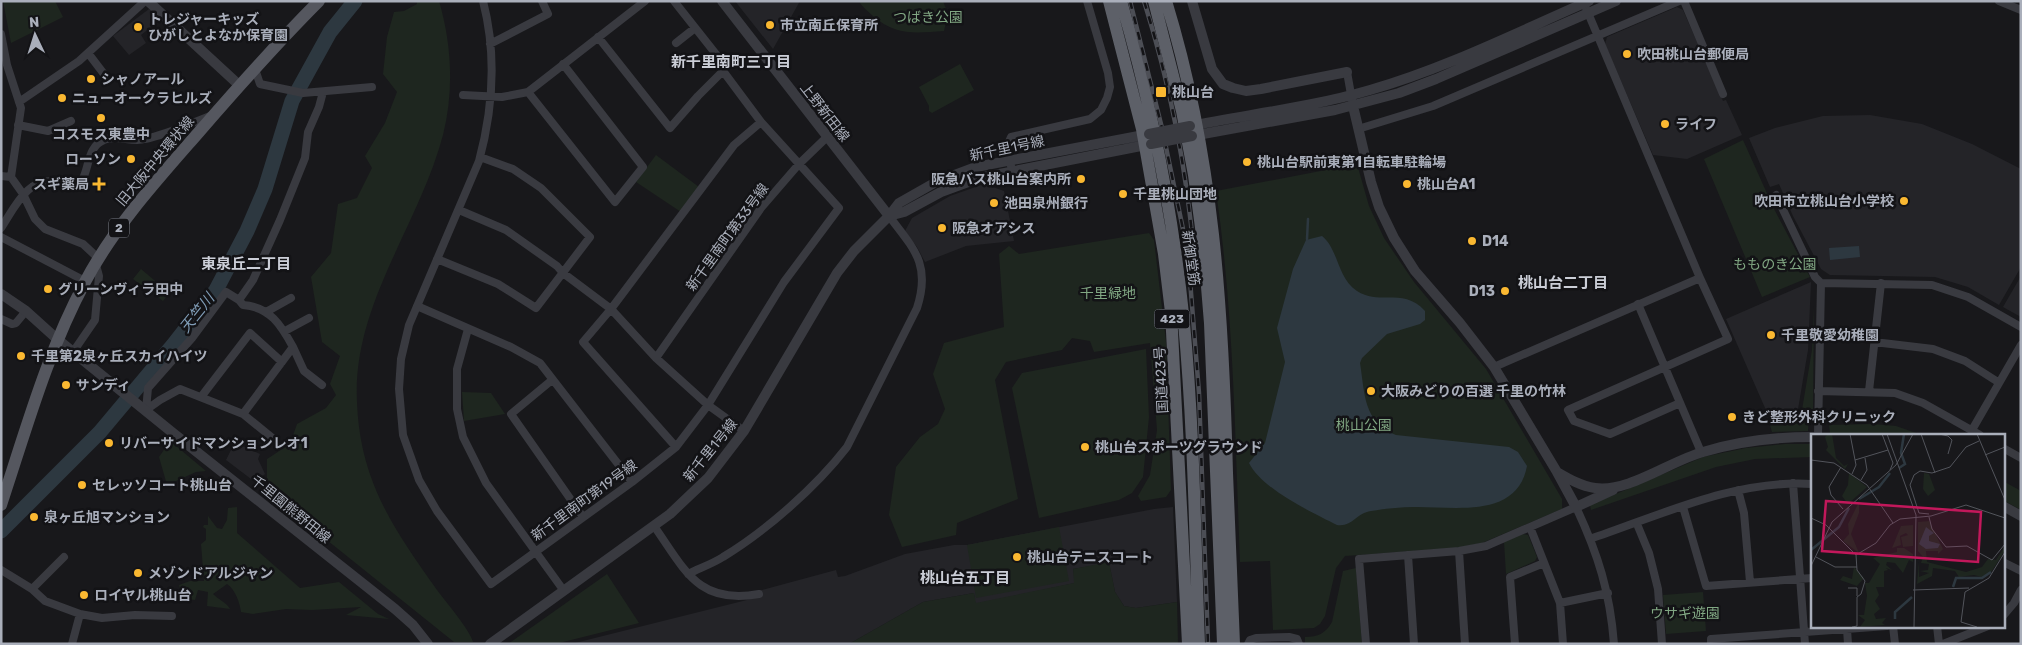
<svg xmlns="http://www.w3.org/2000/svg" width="2022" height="645" viewBox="0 0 2022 645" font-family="Rubik,'Noto Sans JP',sans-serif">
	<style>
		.built { fill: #242428 }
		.green { fill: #1e261f }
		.water { fill: #2d3840 }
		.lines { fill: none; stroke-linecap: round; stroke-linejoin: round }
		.stream { stroke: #2d3840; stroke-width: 2.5 }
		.river { stroke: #2d3840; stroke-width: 15 }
		.minor { stroke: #393a40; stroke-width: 8 }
		.tertiary { stroke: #393a40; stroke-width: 10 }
		.primary { stroke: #55575f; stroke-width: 12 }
		.trunk { stroke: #5d6068; stroke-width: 12 }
		.rail-casing { stroke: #4c4e55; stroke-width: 4.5 }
		.rail { stroke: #131316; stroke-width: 2.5; stroke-dasharray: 8; stroke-linecap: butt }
		.tertiary-bridge { stroke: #393a40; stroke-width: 10 }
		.poi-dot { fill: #fab831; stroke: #131316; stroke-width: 2 }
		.labels { text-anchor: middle; stroke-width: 5; stroke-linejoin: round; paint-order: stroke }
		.shield { fill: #131316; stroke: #7d808a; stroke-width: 1 }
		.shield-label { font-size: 12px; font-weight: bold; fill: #aaafbb }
		.park-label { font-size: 14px; fill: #81a783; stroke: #131316 }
		.poi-label { font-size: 14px; font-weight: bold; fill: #aaafbb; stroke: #131316; text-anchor: start }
		.street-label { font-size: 14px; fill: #aaafbb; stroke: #131316 }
		.neighbourhood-label { font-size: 15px; font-weight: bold; fill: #cbced7; stroke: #131316 }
		.water-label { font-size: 15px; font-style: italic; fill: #809db7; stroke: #131316 }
		.inset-river { fill: none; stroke: #2d3840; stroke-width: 2.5 }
		.inset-road { fill: none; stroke: #52545b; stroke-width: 1 }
		.view { fill: #c2185b; fill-opacity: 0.15; stroke: #c2185b; stroke-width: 2.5 }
		.inset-edge { fill: none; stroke: #aaafbb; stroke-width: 2.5 }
	</style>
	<rect width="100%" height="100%" fill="#18181b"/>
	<path class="built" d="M735 1H800L773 49Z
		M1677 7 1683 10 1723 101 1726 100 1742 135 1687 159 1653 155 1605 44 1607 37Z
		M149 9 161 19 141 35 146 43 129 55 113 36Z
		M1870 115 1922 124 1972 144 2021 169V267L1999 305 1968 287 1935 277 1830 275 1821 269 1793 216 1779 184 1770 187 1749 138 1775 128 1823 116Z
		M984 184 1004 191 1014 241 966 246 925 262 917 247 905 231 912 218 950 196Z
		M2021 276V317L2003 307Z
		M1811 282 1808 350 1797 415 1769 417 1726 319Z
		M238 444 260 454 258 459 265 474 255 482 226 460 232 448Z
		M1173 507 1177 602 1136 608 1124 606 1115 592 1109 563 1073 569 1075 583 975 604 974 593 923 602 849 644H571L759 597 758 591 836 570 838 577 845 576 905 554 954 545H967L1154 509Z"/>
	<path class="green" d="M3 1H55L63 17 11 43Z
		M417 1H439C452 45 454 91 443 135 419 226 352 305 357 402 360 481 393 528 437 590 446 602 470 630 473 642H454L267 492V459L290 444 297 424 326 408 336 395 330 384 340 356 322 342 311 277 331 253 338 204 357 198 372 168 365 156 385 123 397 92 383 74 387 37 394 12 404 11 417 4Z
		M859 1H943L948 14 944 31C915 33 896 36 873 16 868 11 862 7 859 1Z
		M960 64 974 90 932 113 929 111V106L919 87Z
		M1743 140 1774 209 1810 277 1762 297 1704 159Z
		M656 155 699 187 681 212 636 182Z
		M1357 164 1369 206 1384 238 1414 282 1486 369 1562 499V509L1482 543 1456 548 1345 556 1336 568 1325 616 1320 624 1314 628 1273 630 1270 561 1240 562C1235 438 1234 314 1216 191Z
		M1149 233 1154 240 1166 342 1171 490 1166 497 1141 501 1138 496 1150 475 1157 430 1150 343 1094 352 1090 341 1072 338 1062 350 1006 362 995 380 1018 499 957 523 956 535 902 547 889 515 896 467 920 437 938 424 945 409 933 374 944 343 1004 327 999 254 1009 246 1019 254Z
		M141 269 167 291 168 295 163 301 133 279Z
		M1814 306 1813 409 1802 410 1812 350Z
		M1146 349 1149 417 1143 477 1132 493 1119 500 1039 518 1012 388 1022 373Z
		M462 392 491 393 505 414 464 421Z
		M1809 414 1808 431 1772 432 1769 422 1801 419 1802 415Z
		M1872 424 1896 426 1922 435H1844L1830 433 1829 425Z
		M170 441 206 471 196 472 167 485 159 457Z
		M1785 444H1812V457L1755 459 1716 467 1591 510 1590 505 1703 457 1746 448Z
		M2003 481 2021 491V510L2003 500Z
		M237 507V533L300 588 339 582 378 614 389 619 346 615 361 607 312 610 286 609 253 614 241 612C240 603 235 589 227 584L213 594C219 600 226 602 230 609L207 606 208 592 198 590 195 600 183 598 179 585 190 581H204L201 544 206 540V529L203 527 204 525H208V516L217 528 222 529 227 520 228 508Z
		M1059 527 1069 581 976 598 967 545Z
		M1523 534 1528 535 1537 557 1535 561 1506 574 1504 542Z
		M1109 562 1115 592 1124 606 1136 608 1177 602 1178 644H849L923 602 974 593 976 603 1074 583 1073 569Z
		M1356 568 1362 644H1305V637C1318 637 1326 633 1332 622L1343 571Z
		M607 574 639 623 555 644H508Z
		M1703 592 1706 631 1666 634 1663 595Z"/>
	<path class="water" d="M1322 236C1339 250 1337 278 1357 291 1381 306 1403 287 1425 311V320L1420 324 1387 334 1362 358 1360 363C1365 394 1363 422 1396 435L1509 447 1518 452 1527 466C1517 520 1452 506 1413 507 1399 507 1384 509 1371 511 1356 513 1353 527 1337 525 1311 512 1262 489 1249 463L1265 443 1285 362 1277 328 1293 269 1306 240Z
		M1859 246 1860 257 1830 260 1829 248Z"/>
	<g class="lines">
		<path class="stream" d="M1307 239 1308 219"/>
		<path class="river" d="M1 531 100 432 173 345 216 290 247 231 265 189 292 101 330 32 355 1"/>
		<path class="minor" d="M483 1C497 55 493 109 479 161L409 325 401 359 399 389 403 435 419 480 437 511 491 584 632 482 676 447 708 405 784 282 839 208 761 122 723 71V63L674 1
			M1684 1 1723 94
			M1999 1 2021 10
			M1 34 7 65 21 108 11 177
			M598 37 670 128 698 96 723 71
			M676 43 695 28
			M490 44 548 14 542 1
			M88 53 107 78
			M255 69 260 84 303 93 372 87
			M1347 72 1352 100
			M528 92 615 202 643 167 563 64
			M463 95 502 97 528 92 645 1
			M19 102 79 61 145 1
			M18 125 48 131 71 121
			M1358 129 1433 106 1679 1
			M1011 166 1007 146 1011 137 1090 119 1101 110 1107 98 1110 87 1108 73 1087 1
			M1 176 11 177 23 194 35 219 45 229 83 244 98 258
			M1776 195 1815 277 1821 283 1818 435
			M459 210 506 230 557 266 563 273 611 309 656 358 708 405 744 431
			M1 228C15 207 28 175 59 182 64 183 72 188 77 185 91 176 84 148 104 140 116 134 132 143 145 139 168 134 189 124 210 116
			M1 237 85 281
			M437 259 498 284 536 308 590 237 541 188 513 169 480 157
			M1821 283 1932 285 1968 297 2021 327
			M239 300 253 280 280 220 305 158 308 132 319 107 323 92
			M1638 304 1701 452
			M417 306 511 347 540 363 632 482
			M266 312 291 298
			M1 319 12 324 16 323 26 311
			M468 329 457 369V409L463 437 486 483 564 591
			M285 331 309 318
			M1874 342 1933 349 1965 361 1998 382
			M293 347 304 371 322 385
			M73 352 95 320 99 276 96 265
			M656 358 761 208 799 164 827 137
			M1494 367 1700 278 1583 1
			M552 380 511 414 583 517
			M1818 391 1895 393 1923 403 1980 435
			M1869 391 1881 283
			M201 397 250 333 282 362
			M1680 403 1610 434 1574 421 1568 410 1728 339 1700 278
			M146 410 148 388 192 338 226 292 239 300 243 305C270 307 281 325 293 347L243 414
			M146 410 160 400 180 389 243 414 275 440
			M1972 430 2021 345
			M676 447 583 342 611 309 734 145 761 122
			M2003 448 2021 458
			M1793 483 1805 644
			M1738 490 1744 513 1750 582
			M1683 507 1706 586 1812 578
			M1637 524 1649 553 1658 589 1662 644
			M654 526C685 570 698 605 759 594
			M1530 527 1560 603 1563 644
			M1590 539C1661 515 1736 479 1812 484
			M1459 551 1465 644
			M1408 555 1414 644
			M2003 562 2021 571
			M1 570 32 589 45 601 80 614 102 618 135 615 172 616
			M688 574C700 568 712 564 723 557 766 531 816 487 847 447L917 308C931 264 914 249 889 216
			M32 589 64 557
			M1560 603 1608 593
			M2003 616 2014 603 2021 590
			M1893 626 1895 644
			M1937 626 1939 644
			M1847 629 1848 644
			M72 644 80 614
			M1248 644 1250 640 1256 638 1289 637 1297 639 1299 644
			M1366 644 1359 559 1459 551 1486 546 1576 507C1598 554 1610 592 1614 644
			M1515 644 1510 577 1544 563
			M1711 644V639L1887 626
			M1943 644 1988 626"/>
		<path class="tertiary" d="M148 1 239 85
			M722 1 889 216
			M1192 1 1212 69 1223 84 1233 88 1246 91 1261 89 1347 72
			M1353 106 1371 182 1379 207 1394 238 1415 271 1460 323 1494 367 1557 472C1569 479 1581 486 1595 488 1628 493 1670 461 1703 452 1739 441 1775 437 1812 437
			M1190 126C1250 114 1312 107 1370 90 1444 69 1518 32 1589 1
			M1192 136 1335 110 1399 93 1436 79 1616 1
			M889 216 904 212 941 192 979 178 1151 144
			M1 294 26 311 57 339 173 433 395 609 413 625 428 644
			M1557 472 1576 507 1613 490
			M2003 506 2021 516
			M490 644 670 514 708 478 744 431 837 273 854 251 889 216 899 203 936 182 976 167 1149 134"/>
		<path class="primary" d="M1 505C26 430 47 353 85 282 114 227 158 179 199 132 238 87 277 43 319 1"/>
		<path class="trunk" d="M1109 1 1142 129 1164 254 1171 312 1188 644
			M1121 1C1152 106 1173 215 1184 323 1194 430 1195 537 1199 644
			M1154 1 1182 111 1194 175 1204 250 1210 323 1223 644
			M1166 1C1214 157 1223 311 1227 473 1229 530 1232 587 1234 644"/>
		<defs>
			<path id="rail" d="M1130 1 1162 128 1184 234 1190 280 1199 393 1208 644
				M1144 1C1171 87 1188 177 1195 266"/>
		</defs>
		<use href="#rail" class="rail-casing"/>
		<use href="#rail" class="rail"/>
		<path class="tertiary-bridge" d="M1149 134 1190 126
			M1151 144 1192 136"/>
	</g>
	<g class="poi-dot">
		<circle cx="770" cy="25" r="5"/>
		<circle cx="138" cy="27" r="5"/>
		<circle cx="1627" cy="54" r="5"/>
		<circle cx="91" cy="79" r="5"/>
		<rect x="1155" y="86" width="12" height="12" rx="2.5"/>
		<circle cx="62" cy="98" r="5"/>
		<circle cx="101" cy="118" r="5"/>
		<circle cx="1665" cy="124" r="5"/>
		<circle cx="131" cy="159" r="5"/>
		<circle cx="1247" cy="162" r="5"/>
		<circle cx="1081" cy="179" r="5"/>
		<path d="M96.5 176.5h5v5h5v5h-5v5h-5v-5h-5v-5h5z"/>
		<circle cx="1407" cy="184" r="5"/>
		<circle cx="1123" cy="194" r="5"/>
		<circle cx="1904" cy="201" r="5"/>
		<circle cx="994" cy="203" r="5"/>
		<circle cx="942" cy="228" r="5"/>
		<circle cx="1472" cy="241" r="5"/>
		<circle cx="48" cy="289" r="5"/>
		<circle cx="1505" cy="291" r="5"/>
		<circle cx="1771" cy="335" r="5"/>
		<circle cx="21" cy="356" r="5"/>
		<circle cx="66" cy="385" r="5"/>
		<circle cx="1371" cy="391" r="5"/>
		<circle cx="1732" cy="417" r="5"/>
		<circle cx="109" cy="443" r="5"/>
		<circle cx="1085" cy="447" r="5"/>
		<circle cx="82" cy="485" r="5"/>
		<circle cx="34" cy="517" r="5"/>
		<circle cx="1017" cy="557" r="5"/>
		<circle cx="138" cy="573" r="5"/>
		<circle cx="84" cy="595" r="5"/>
	</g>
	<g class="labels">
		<g class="shield">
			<rect x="109" y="218.5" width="20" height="19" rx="4"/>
			<rect x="1154.5" y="309.5" width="35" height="19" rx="4"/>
		</g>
		<g class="shield-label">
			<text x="119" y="232">2</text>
			<text x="1172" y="323">423</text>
		</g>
		<g class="park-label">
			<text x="928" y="22">つばき公園</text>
			<text x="1775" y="269">もものき公園</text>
			<text x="1108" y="298">千里緑地</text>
			<text x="1364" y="430">桃山公園</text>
			<text x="1685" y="618">ウサギ遊園</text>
		</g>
		<g class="poi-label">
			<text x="148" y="24">トレジャーキッズ<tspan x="148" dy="16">ひがしとよなか保育園</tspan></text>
			<text x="780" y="30">市立南丘保育所</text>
			<text x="1637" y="59">吹田桃山台郵便局</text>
			<text x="101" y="84">シャノアール</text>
			<text x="1172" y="97">桃山台</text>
			<text x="72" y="103">ニューオークラヒルズ</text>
			<text x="1675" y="129">ライフ</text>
			<text x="101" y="139" text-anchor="middle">コスモス東豊中</text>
			<text x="121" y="164" text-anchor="end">ローソン</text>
			<text x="1257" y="167">桃山台駅前東第1自転車駐輪場</text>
			<text x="1071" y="184" text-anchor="end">阪急バス桃山台案内所</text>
			<text x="89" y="189" text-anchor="end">スギ薬局</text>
			<text x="1417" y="189">桃山台A1</text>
			<text x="1133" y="199">千里桃山団地</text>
			<text x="1894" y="206" text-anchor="end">吹田市立桃山台小学校</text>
			<text x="1004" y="208">池田泉州銀行</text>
			<text x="952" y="233">阪急オアシス</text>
			<text x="1482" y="246">D14</text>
			<text x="58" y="294">グリーンヴィラ田中</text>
			<text x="1495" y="296" text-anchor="end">D13</text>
			<text x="1781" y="340">千里敬愛幼稚園</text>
			<text x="31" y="361">千里第2泉ヶ丘スカイハイツ</text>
			<text x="76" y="390">サンディ</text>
			<text x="1381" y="396">大阪みどりの百選 千里の竹林</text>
			<text x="1742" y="422">きど整形外科クリニック</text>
			<text x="119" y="448">リバーサイドマンションレオ1</text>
			<text x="1095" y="452">桃山台スポーツグラウンド</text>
			<text x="92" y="490">セレッソコート桃山台</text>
			<text x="44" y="522">泉ヶ丘旭マンション</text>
			<text x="1027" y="562">桃山台テニスコート</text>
			<text x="148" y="578">メゾンドアルジャン</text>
			<text x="94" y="600">ロイヤル桃山台</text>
		</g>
		<g class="street-label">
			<text transform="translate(825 112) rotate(52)" y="5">上野新田線</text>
			<text transform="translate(1007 148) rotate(-12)" y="5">新千里1号線</text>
			<text transform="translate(155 161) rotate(-50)" y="5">旧大阪中央環状線</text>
			<text transform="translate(727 237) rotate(-54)" y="5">新千里南町第33号線</text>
			<text transform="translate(1191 258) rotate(82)" y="5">新御堂筋</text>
			<text transform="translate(1161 380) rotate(-93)" y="5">国道423号</text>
			<text transform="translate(710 450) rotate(-51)" y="5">新千里1号線</text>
			<text transform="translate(584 500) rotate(-36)" y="5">新千里南町第19号線</text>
			<text transform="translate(291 509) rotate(39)" y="5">千里園熊野田線</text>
		</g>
		<g class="neighbourhood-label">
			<text x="731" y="67">新千里南町三丁目</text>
			<text x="246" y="269">東泉丘二丁目</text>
			<text x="1563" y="288">桃山台二丁目</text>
			<text x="965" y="583">桃山台五丁目</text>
		</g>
		<g class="water-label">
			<text transform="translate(197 313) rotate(-51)" y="5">天竺川</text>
		</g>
	</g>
	<g transform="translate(1811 434)">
		<rect width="194" height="194" fill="#18181b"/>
		<path d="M17 0H21L25 24 33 32 37 30 34 35 15 16 17 13 14 3ZM38 39 56 53 37 70 31 62 37 51ZM113 39 118 40 124 56 117 62 112 55ZM48 68V79L40 100 48 119 32 107 38 100 37 90ZM118 87 132 115 127 120V117H115L116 128 155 138 171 133 177 125 185 126 194 112V116L181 137 171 143 163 141 148 143 144 137 122 134 121 142 106 150 108 128V143L118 139 109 137 117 136 118 130 110 129 112 123 107 117V88ZM102 91V112L92 113 90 103 97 101 95 99 89 102 90 111 81 114 90 92ZM86 114H93L102 120V128L98 126 92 139 84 129 76 128 75 131 81 136 75 134 77 136 73 137V153H65L68 161 64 167 69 175 63 180 65 185 75 184 71 189 74 191 49 193 54 186 47 181H53L56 162 54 149H58L69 130 62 124 86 118ZM43 133 53 144 46 152 29 146 32 142 41 145Z" fill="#1e261f"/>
		<path d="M115 93 123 99 118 102V107L129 110 127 114 115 115 108 110Z" fill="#2d3840"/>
		<path class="inset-river" d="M88 34 94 30 90 19 93 0M48 65 68 53 79 39M0 116 28 93 38 74M142 153 145 144H171L180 138M84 185V178L101 163"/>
		<path class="inset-road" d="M39 0 45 31 41 40M71 0 82 29 79 36M76 0 105 81 103 193M110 0 124 39M128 0 137 2 141 6 137 20M166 0 194 66M174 21 194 13M0 26 23 29 56 51 82 89M44 26 77 16M30 33 18 53 20 61 32 75M50 46 56 36 54 24M118 80 108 79 99 51 103 41 109 37 121 39 139 33 155 13 168 7M118 83 121 95 135 113 156 112 181 126 194 110M0 84 15 91 45 121 46 136 54 147 50 160 46 163V192L41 193M45 121 65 109 79 91 89 85 120 82 155 71 194 84M5 123 24 133H46M0 132 21 88 85 31 102 0M37 154H46V162M102 156 158 154M166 193 150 188 154 158 178 144 194 118"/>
		<path class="view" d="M15 67 170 78 167 128 11 117Z"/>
		<rect width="194" height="194" class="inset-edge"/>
	</g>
	<rect width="2022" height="645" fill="none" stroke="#aaafbb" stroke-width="5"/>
	<g transform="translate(35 35) rotate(356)" stroke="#131316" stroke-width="4" paint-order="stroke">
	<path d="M0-4L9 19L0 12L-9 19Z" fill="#aaafbb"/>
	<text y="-8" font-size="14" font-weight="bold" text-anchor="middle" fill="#aaafbb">N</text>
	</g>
</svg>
